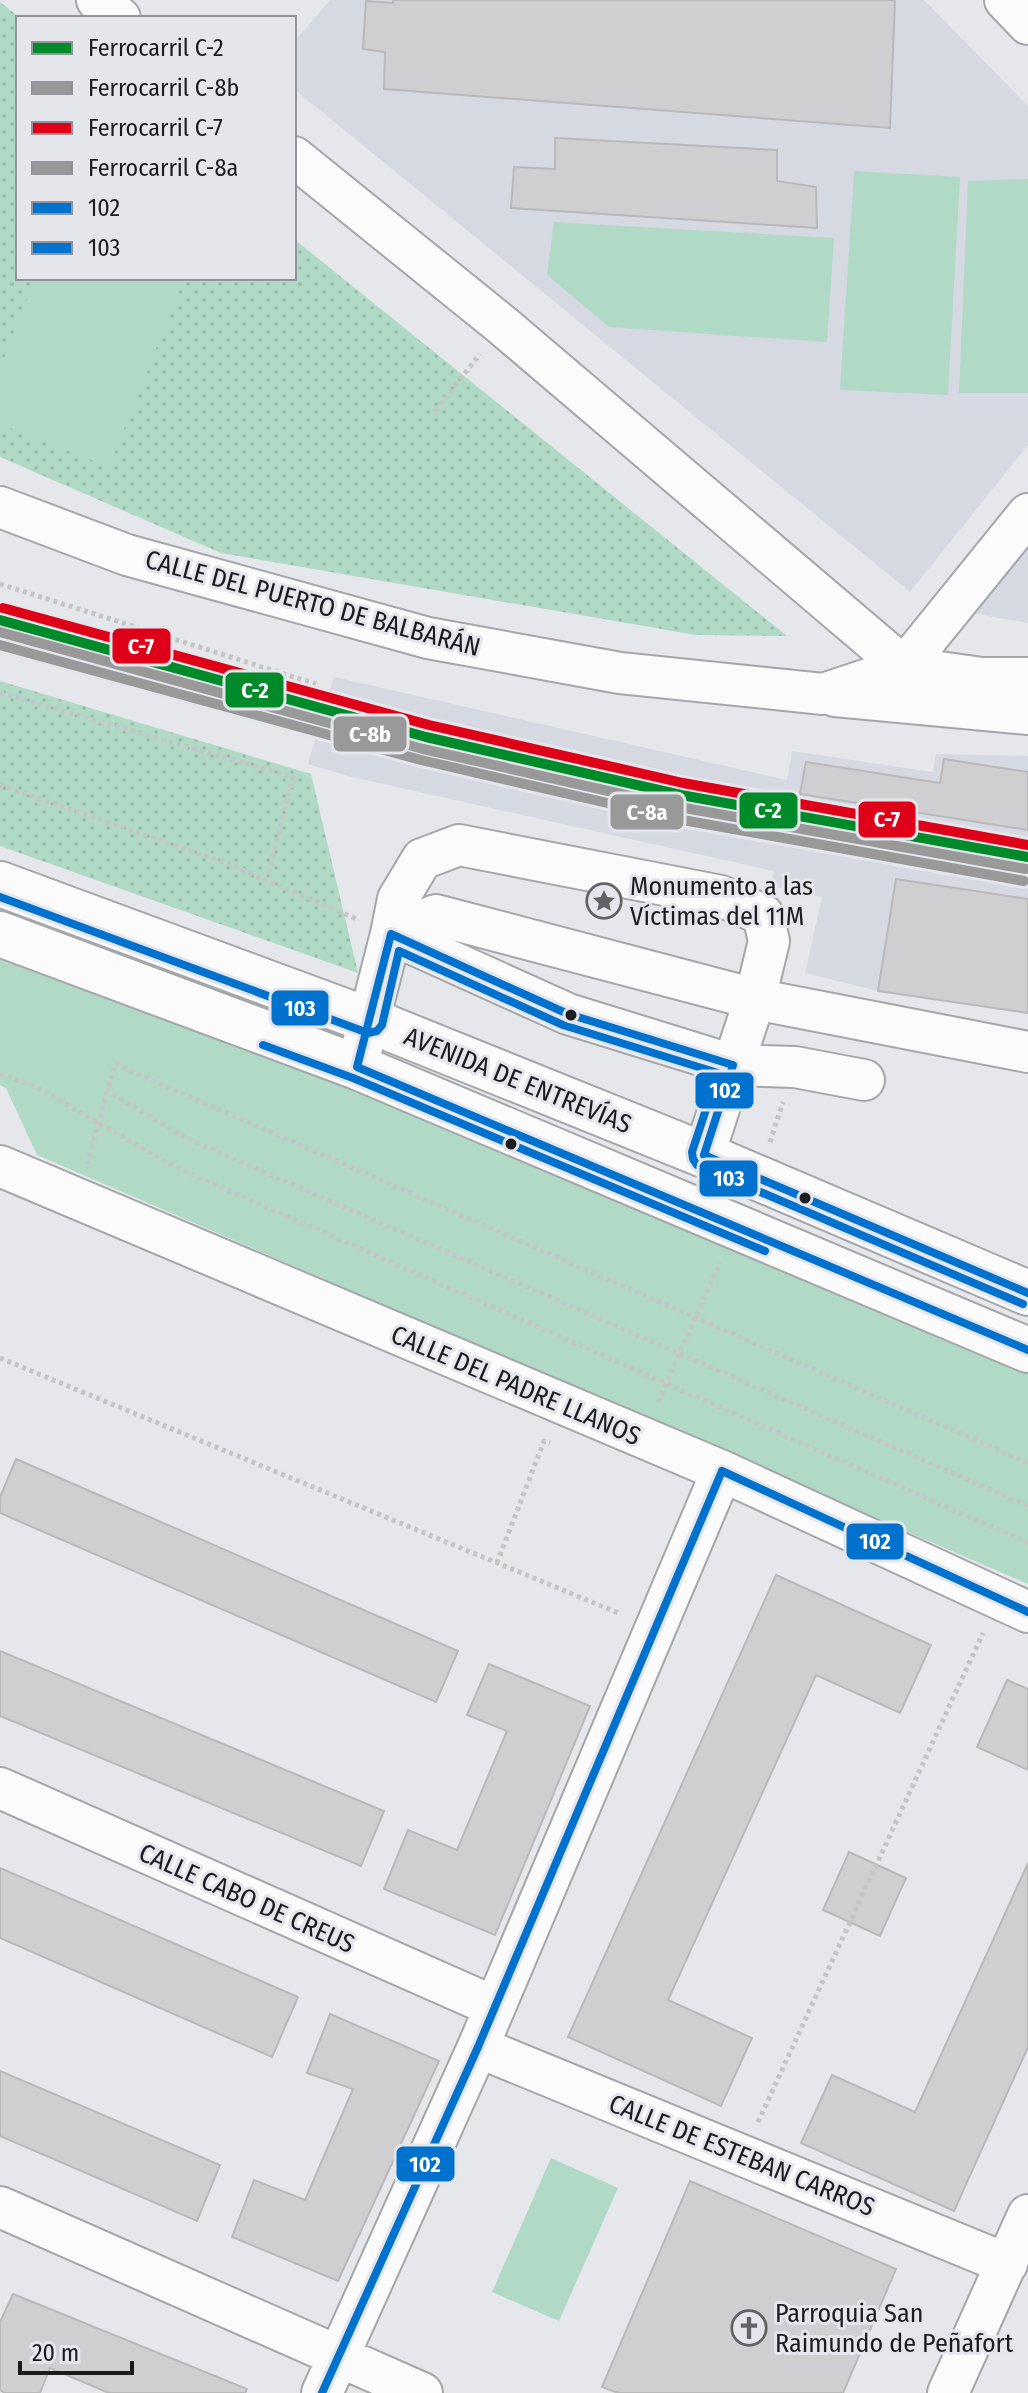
<svg xmlns="http://www.w3.org/2000/svg" width="1028" height="2393" viewBox="0 0 1028 2393" font-family="'Fira Sans Condensed',sans-serif">
	<style>
		.built { fill: #d6d9e1 }
		.park { fill: url(#park-dots) }
		.garden { fill: #b0dac6 }
		.building { fill: #cfcfd1; stroke: #b9b9bb; stroke-width: 2 }
		.lines { fill: none; stroke-linecap: round; stroke-linejoin: round }
		.minor-casing { stroke: #a5a6a9; stroke-width: 44 }
		.major-casing { stroke: #a5a6a9; stroke-width: 48 }
		.path { stroke: #c5c5c6; stroke-width: 5; stroke-dasharray: 4 4; stroke-linecap: butt }
		.minor { stroke: #fbfbfc; stroke-width: 40 }
		.major { stroke: #fbfbfc; stroke-width: 44 }
		.bus-1-casing { stroke: #e4e6ec; stroke-width: 14 }
		.bus-2-casing { stroke: #e4e6ec; stroke-width: 14 }
		.bus-1 { stroke: #0072ce; stroke-width: 8 }
		.bus-2 { stroke: #0072ce; stroke-width: 8 }
		.rail-1-casing { stroke: #e4e6ec; stroke-width: 16 }
		.rail-2-casing { stroke: #e4e6ec; stroke-width: 16 }
		.rail-3-casing { stroke: #e4e6ec; stroke-width: 16 }
		.rail-4-casing { stroke: #e4e6ec; stroke-width: 16 }
		.rail-1 { stroke: #008a29; stroke-width: 10 }
		.rail-2 { stroke: #99999a; stroke-width: 10 }
		.rail-3 { stroke: #de0118; stroke-width: 10 }
		.rail-4 { stroke: #99999a; stroke-width: 10 }
		.bus-dot { fill: #1b1c1e; stroke: #e4e6ec; stroke-width: 3 }
		.labels { text-anchor: middle; stroke-width: 6; stroke-linejoin: round; paint-order: stroke }
		.street-label { font-size: 26px; fill: #1b1c1e; stroke: #e4e6ec }
		.poi-label { font-size: 26px; fill: #1b1c1e; stroke: #e4e6ec; text-anchor: start }
		.line-badge { stroke: #e4e6ec; stroke-width: 3 }
		.badge-label { font-size: 22px; text-anchor: middle; font-weight: bold; fill: #fff }
	</style>
	<defs>
		<pattern id="park-dots" width="8" height="8" patternUnits="userSpaceOnUse" patternTransform="scale(2)"><rect width="8" height="8" fill="#b0dac6"/><path d="M2 2h.1M6 6h.1" fill="none" stroke="#97baaa" stroke-width="1.8" stroke-linecap="round"/></pattern>
	</defs>
	<rect width="100%" height="100%" fill="#e6e7ea"/>
	<path class="built" d="M330 0H924L1028 106V445L910 592 294 89V42Z
		M1028 536V623L966 612Z
		M334 677 787 780 792 751 933 772 936 754 1028 756V1013L878 991 805 973 822 897 771 886 774 871 352 777 308 764Z"/>
	<path class="park" d="M0 2 20 18 18 278H294V239L787 636 696 635 221 553 0 457Z
		M0 681 311 774 358 973 0 846Z"/>
	<path class="garden" d="M854 171 960 177 948 395 840 390Z
		M1028 179V393H959L968 181Z
		M554 222 834 238 827 342 609 327 547 275Z
		M36 278H184L109 467 0 424V368Z
		M0 958 257 1047 1028 1374V1584L37 1155 6 1088 0 1085Z
		M551 2158 618 2188 559 2321 492 2292Z"/>
	<path class="building" d="M393 0H895L890 128 384 89 385 52 363 49 366 1 393 3Z
		M555 138 777 150V181L816 187 817 228 511 208 514 167 555 169Z
		M944 759 1028 772V830L800 794 806 762 940 783Z
		M896 879 1028 899V1013L878 991Z
		M16 1459 458 1651 436 1702 0 1513V1497Z
		M776 1575 931 1645 900 1713 816 1675 668 2000 752 2038 721 2106 568 2037Z
		M0 1651 384 1811 361 1866 0 1716Z
		M489 1664 590 1706 495 1935 384 1889 408 1830 457 1850 507 1731 467 1715Z
		M1007 1680 1028 1689V1770L977 1747Z
		M849 1852 906 1878 880 1936 823 1910Z
		M1028 1863V2047L954 2211 801 2143 832 2075 915 2112Z
		M0 1868 298 1997 272 2057 0 1938Z
		M330 2014 439 2061 338 2281 232 2237 254 2180 305 2200 353 2089 307 2073Z
		M0 2071 220 2165 197 2221 0 2136Z
		M690 2181 896 2269 843 2393H618L602 2387Z
		M13 2294 247 2389 245 2393H109L50 2368 40 2393H5L0 2390V2322Z"/>
	<g class="lines">
		<defs>
			<path id="minor" d="M97 0 120 18
				M1005 0 1028 24
				M294 157 502 325 904 667
				M0 507 127 555 428 638 620 673 823 694 904 667 982 678H1028
				M904 667 1028 514
				M835 696 1028 714
				M391 934 398 899 422 859 459 845 721 896 763 915 769 941 755 999 733 1065 795 1067 864 1080
				M391 934 436 915 755 999 1028 1052
				M357 1067 391 934 568 1014 733 1065 704 1155
				M0 1166 722 1471 1028 1612
				M0 1788 495 2007
				M478 2047 1007 2264
				M0 2207 422 2393
				M322 2393 478 2047 722 1471
				M948 2393 1028 2215"/>
			<path id="major" d="M0 884 371 1021 704 1155 1028 1293
				M0 934 357 1067 1028 1350"/>
		</defs>
		<use href="#minor" class="minor-casing"/>
		<use href="#major" class="major-casing"/>
		<path class="path" d="M435 411 480 354
			M0 584 316 684
			M0 693 293 777 267 879
			M0 785 226 863 357 919
			M0 1074 36 1087 173 1166 1028 1543
			M106 1090 184 1137 1028 1506
			M770 1142 783 1102
			M87 1164 115 1064 1028 1463
			M0 1358 621 1614
			M658 1402 720 1262
			M497 1563 544 1441 550 1443
			M758 2122 983 1633"/>
		<use href="#minor" class="minor"/>
		<use href="#major" class="major"/>
		<defs>
			<path id="bus-1" d="M1028 1293 704 1155 733 1065 568 1014 391 934 357 1067 1028 1350
				M722 1471 1028 1612
				M322 2393 478 2047 722 1471"/>
			<path id="bus-2" d="M0 897 368 1033 377 1031 382 1025 399 951 563 1025 718 1073 692 1152 693 1159 697 1165 1023 1304
				M263 1045 353 1078 765 1251"/>
		</defs>
		<use href="#bus-1" class="bus-1-casing"/>
		<use href="#bus-2" class="bus-2-casing"/>
		<use href="#bus-1" class="bus-1"/>
		<use href="#bus-2" class="bus-2"/>
		<defs>
			<path id="rail-1" d="M0 620 426 737 681 795 1028 857"/>
			<path id="rail-2" d="M0 632 423 749 679 807 1026 869"/>
			<path id="rail-3" d="M3 608 429 725 683 783 1028 845"/>
			<path id="rail-4" d="M0 645 421 760 677 819 1024 881"/>
		</defs>
		<use href="#rail-1" class="rail-1-casing"/>
		<use href="#rail-2" class="rail-2-casing"/>
		<use href="#rail-3" class="rail-3-casing"/>
		<use href="#rail-4" class="rail-4-casing"/>
		<use href="#rail-1" class="rail-1"/>
		<use href="#rail-2" class="rail-2"/>
		<use href="#rail-3" class="rail-3"/>
		<use href="#rail-4" class="rail-4"/>
	</g>
	<defs>
		<symbol id="sight-ring" viewBox="-11 -11 22 22"><circle r="9.5" fill="#e4e6ec" stroke="#626365" stroke-width="1.5"/><path d="M0-6L1.8-2.2L6-1.7L2.9 1.2L3.7 5.4L0 3.3L-3.7 5.4L-2.9 1.2L-6-1.7L-1.8-2.2Z" fill="#626365"/></symbol>
		<symbol id="church-ring" viewBox="-11 -11 22 22"><circle r="9.5" fill="#e4e6ec" stroke="#626365" stroke-width="1.5"/><path d="M-1.2-6h2.4v3.5h3.3v2.4h-3.3V6h-2.4V-.1h-3.3v-2.4h3.3Z" fill="#626365"/></symbol>
	</defs>
	<g fill-rule="evenodd">
		<use href="#sight-ring" x="584" y="881" width="40" height="40"/>
		<use href="#church-ring" x="729" y="2308" width="40" height="40"/>
	</g>
	<g class="bus-dot">
		<circle cx="571" cy="1015" r="7"/>
		<circle cx="511" cy="1144" r="7"/>
		<circle cx="805" cy="1198" r="7"/>
	</g>
	<g class="labels">
		<g class="street-label">
			<text transform="translate(313 603) rotate(15)" y="9">CALLE DEL PUERTO DE BALBARÁN</text>
			<text transform="translate(518 1080) rotate(22)" y="9">AVENIDA DE ENTREVÍAS</text>
			<text transform="translate(516 1385) rotate(23)" y="9">CALLE DEL PADRE LLANOS</text>
			<text transform="translate(247 1898) rotate(24)" y="9">CALLE CABO DE CREUS</text>
			<text transform="translate(742 2155) rotate(22)" y="9">CALLE DE ESTEBAN CARROS</text>
		</g>
		<g class="poi-label">
			<text x="630" y="895">Monumento a las<tspan x="630" dy="30">Víctimas del 11M</tspan></text>
			<text x="775" y="2322">Parroquia San<tspan x="775" dy="30">Raimundo de Peñafort</tspan></text>
		</g>
	</g>
	<g class="line-badge">
		<rect x="111" y="627" width="61" height="38" rx="8" fill="#de0118"/>
		<rect x="224" y="671" width="61" height="38" rx="8" fill="#008a29"/>
		<rect x="332" y="715" width="76" height="38" rx="8" fill="#99999a"/>
		<rect x="738" y="791" width="61" height="39" rx="8" fill="#008a29"/>
		<rect x="609" y="793" width="76" height="38" rx="8" fill="#99999a"/>
		<rect x="857" y="800" width="60" height="39" rx="8" fill="#de0118"/>
		<rect x="270" y="989" width="60" height="38" rx="8" fill="#0072ce"/>
		<rect x="694" y="1071" width="61" height="39" rx="8" fill="#0072ce"/>
		<rect x="698" y="1159" width="61" height="39" rx="8" fill="#0072ce"/>
		<rect x="845" y="1522" width="60" height="39" rx="8" fill="#0072ce"/>
		<rect x="395" y="2145" width="61" height="38" rx="8" fill="#0072ce"/>
	</g>
	<g class="badge-label">
		<text x="141" y="654">C-7</text>
		<text x="255" y="698">C-2</text>
		<text x="370" y="742">C-8b</text>
		<text x="768" y="818">C-2</text>
		<text x="647" y="820">C-8a</text>
		<text x="887" y="827">C-7</text>
		<text x="300" y="1016">103</text>
		<text x="725" y="1098">102</text>
		<text x="729" y="1186">103</text>
		<text x="875" y="1549">102</text>
		<text x="425" y="2172">102</text>
	</g>
	<rect x="16" y="16" width="280" height="264" fill="#e4e6ec" stroke="#94959a" stroke-width="2"/>
	<rect x="32" y="42" width="40" height="12" fill="#008a29" stroke="#94959a" stroke-width="2"/>
	<text x="88" y="56" font-size="24" fill="#1b1c1e">Ferrocarril C-2</text>
	<rect x="32" y="82" width="40" height="12" fill="#99999a" stroke="#94959a" stroke-width="2"/>
	<text x="88" y="96" font-size="24" fill="#1b1c1e">Ferrocarril C-8b</text>
	<rect x="32" y="122" width="40" height="12" fill="#de0118" stroke="#94959a" stroke-width="2"/>
	<text x="88" y="136" font-size="24" fill="#1b1c1e">Ferrocarril C-7</text>
	<rect x="32" y="162" width="40" height="12" fill="#99999a" stroke="#94959a" stroke-width="2"/>
	<text x="88" y="176" font-size="24" fill="#1b1c1e">Ferrocarril C-8a</text>
	<rect x="32" y="202" width="40" height="12" fill="#0072ce" stroke="#94959a" stroke-width="2"/>
	<text x="88" y="216" font-size="24" fill="#1b1c1e">102</text>
	<rect x="32" y="242" width="40" height="12" fill="#0072ce" stroke="#94959a" stroke-width="2"/>
	<text x="88" y="256" font-size="24" fill="#1b1c1e">103</text>
	<path d="M20 2361v12h112v-12" fill="none" stroke="#1b1c1e" stroke-width="4"/>
	<text x="32" y="2361" font-size="24" fill="#1b1c1e" stroke="#e4e6ec" stroke-width="6" paint-order="stroke">20 m</text>
</svg>
